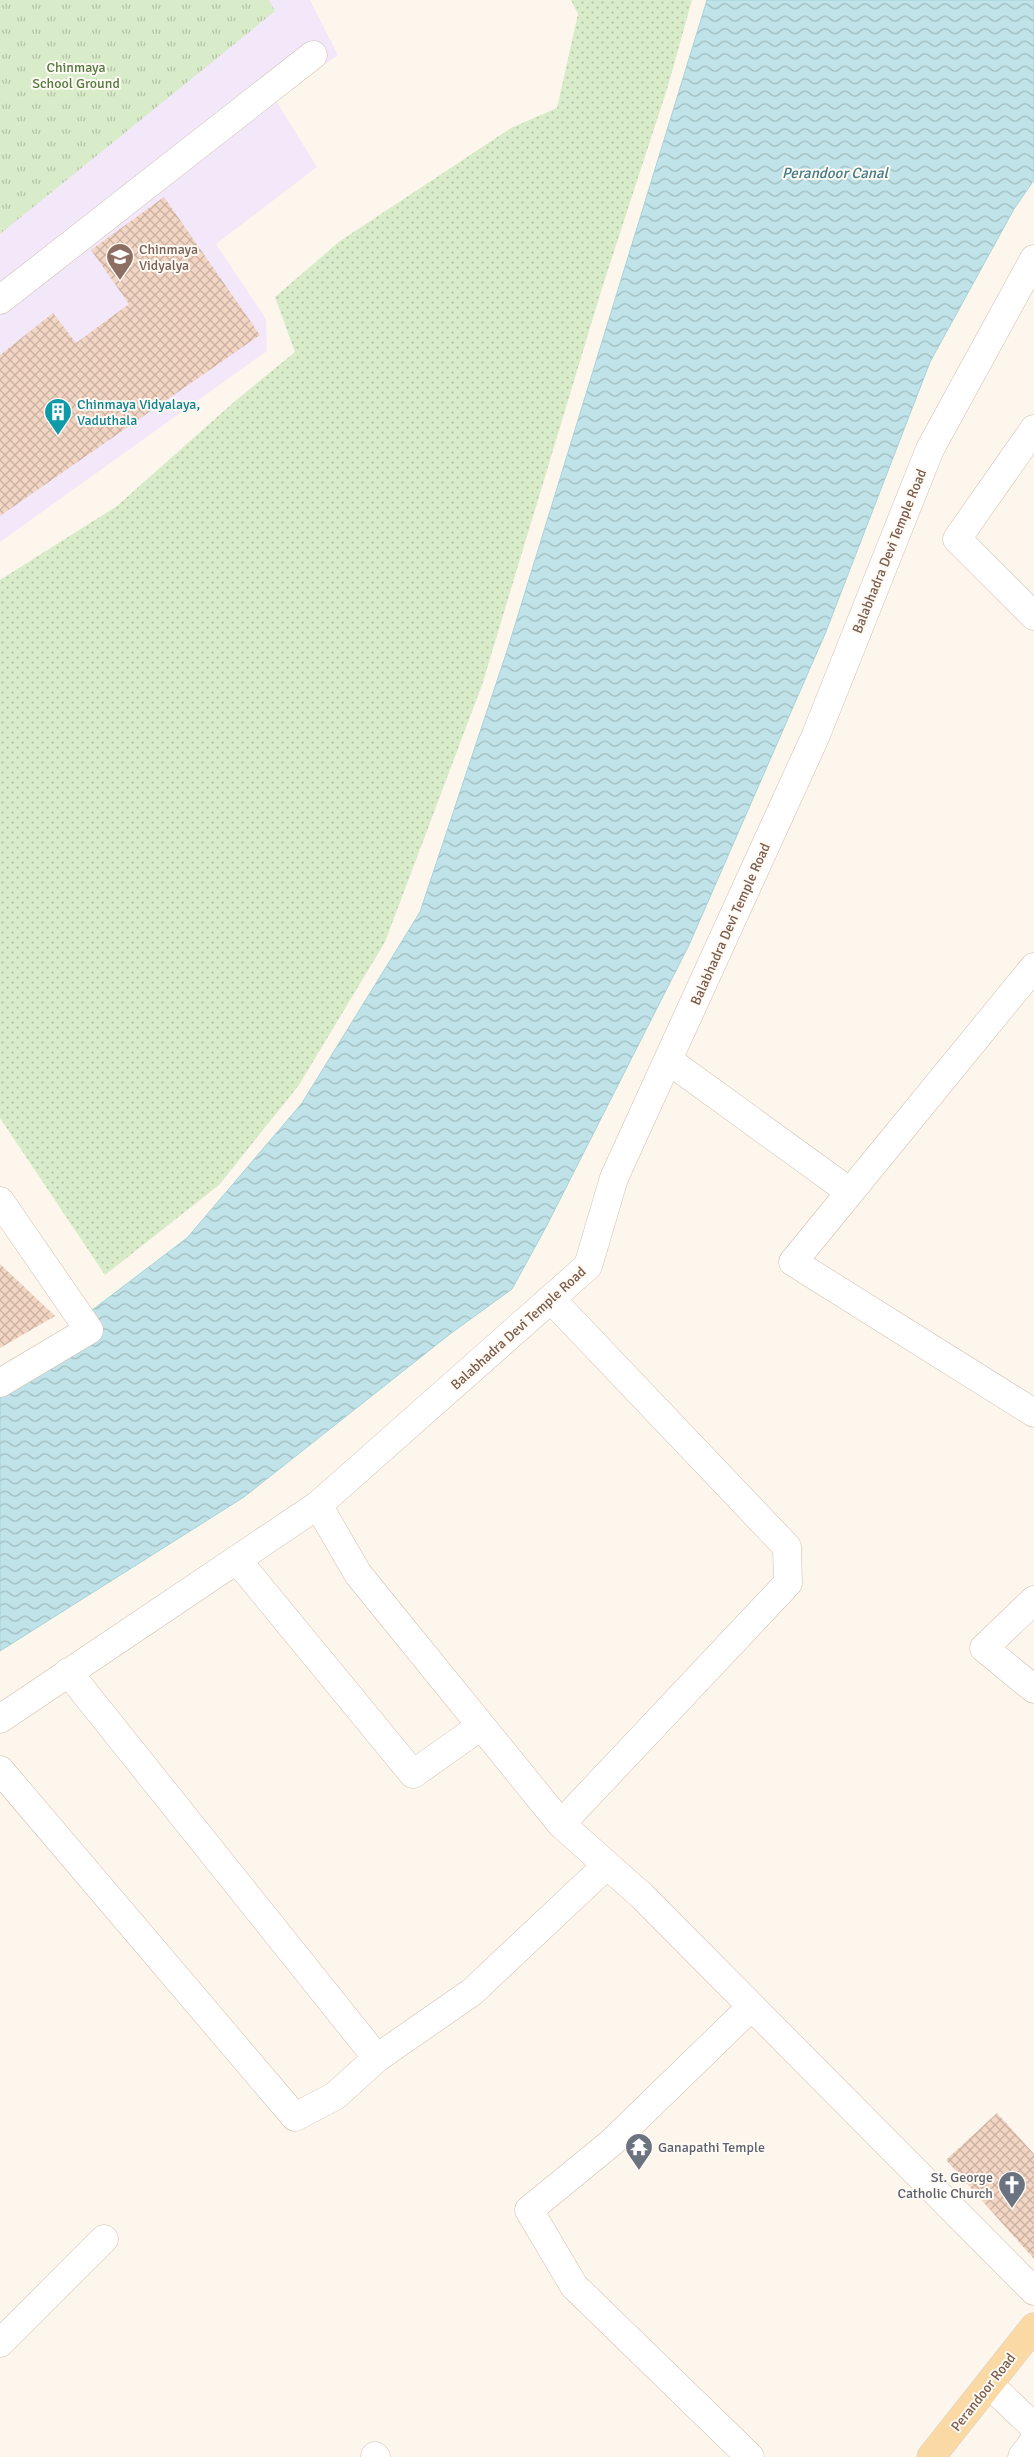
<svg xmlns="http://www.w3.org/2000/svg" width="1034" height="2457" viewBox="0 0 1034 2457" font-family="Signika,sans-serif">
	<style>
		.education { fill: #f3e8fa }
		.grass { fill: url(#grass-dots) }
		.park { fill: url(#park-tufts) }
		.water { fill: url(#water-waves); stroke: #a5d3da }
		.building { fill: url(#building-cross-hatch) }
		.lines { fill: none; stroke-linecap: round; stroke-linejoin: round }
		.minor-casing { stroke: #d1beb0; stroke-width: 29 }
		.major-casing { stroke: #dad1cd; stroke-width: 29 }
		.minor { stroke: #fff; stroke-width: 28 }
		.major { stroke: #fbd9a5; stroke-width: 28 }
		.labels { text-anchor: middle; stroke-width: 4; stroke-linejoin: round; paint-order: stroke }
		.park-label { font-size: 14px; fill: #537a41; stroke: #fffaf3 }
		.education-label { font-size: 14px; fill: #785e54; stroke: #fffaf3; text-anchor: start }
		.culture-label { font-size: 14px; fill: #0d838f; stroke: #fffaf3; text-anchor: start }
		.street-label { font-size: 14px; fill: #7a5c4d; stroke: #fffaf3 }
		.worship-label { font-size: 14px; fill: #5b616d; stroke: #fffaf3; text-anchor: start }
		.water-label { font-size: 15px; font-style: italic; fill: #437c86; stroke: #fffaf3 }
	</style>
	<defs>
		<pattern id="grass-dots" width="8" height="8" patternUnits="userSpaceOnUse" patternTransform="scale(1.25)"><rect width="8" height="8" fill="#d8ecc9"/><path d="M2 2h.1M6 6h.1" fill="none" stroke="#b4c2a5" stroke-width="1.8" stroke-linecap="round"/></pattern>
		<pattern id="park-tufts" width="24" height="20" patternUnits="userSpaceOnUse" patternTransform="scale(1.25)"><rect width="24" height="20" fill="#d8ecc9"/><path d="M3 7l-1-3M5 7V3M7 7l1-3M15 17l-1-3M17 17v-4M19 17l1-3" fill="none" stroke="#b4c2a5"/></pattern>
		<pattern id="water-waves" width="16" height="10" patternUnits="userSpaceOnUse" patternTransform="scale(1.25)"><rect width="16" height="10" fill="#bfe3e8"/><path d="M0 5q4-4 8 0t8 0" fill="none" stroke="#a0bbbe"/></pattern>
		<pattern id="building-cross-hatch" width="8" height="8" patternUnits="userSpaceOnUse" patternTransform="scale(1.25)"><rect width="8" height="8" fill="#f3d5c3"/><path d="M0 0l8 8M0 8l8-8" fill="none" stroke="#cab0a1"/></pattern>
	</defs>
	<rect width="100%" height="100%" fill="#fdf6ec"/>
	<path class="education" d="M0 0H310L338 55 275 99 317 167 216 244 266 319 267 351 0 542Z"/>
	<path class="grass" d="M571 0H692L668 86 603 285 482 685 385 942 299 1085 219 1185 105 1275 0 1118V580L117 506 234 402 295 352 275 297 340 241 511 128 557 108 578 14Z"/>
	<path class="park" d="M0 0H269L275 11 0 234Z"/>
	<path class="water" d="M707 0H1034V180L1014 209 930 362 825 634 689 945 546 1227 512 1289 450 1334 244 1497 0 1651V1380L187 1238 302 1103 420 912 507 651Z"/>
	<path class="building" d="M164 197 260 335 0 516V355L53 313 76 343 129 304 91 250Z
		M0 1264 55 1316 0 1348Z
		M997 2113 1034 2154V2259L946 2160Z"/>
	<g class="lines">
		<defs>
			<path id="minor" d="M0 300 313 55
				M1034 429 957 539 1034 616
				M1034 967 793 1262 1034 1413
				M668 1060 850 1192
				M0 1201 89 1330 0 1383
				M551 1299 787 1547 788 1583 561 1824
				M318 1505 358 1574 561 1824 642 1896 1034 2291
				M238 1561 413 1774 481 1726
				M1034 1600 984 1648 1034 1689
				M68 1672 377 2058 472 1992 607 1865
				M0 1719 318 1505 588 1266 614 1178 816 735 930 449 1034 259
				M0 1770 295 2117 335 2096 377 2058
				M0 2343 104 2239
				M989 2384 1034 2427
				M375 2456 376 2457
				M750 2457 574 2286 529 2210 611 2143 751 2007
				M1022 2457 1034 2441"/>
			<path id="major" d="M931 2457 1034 2327"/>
		</defs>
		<use href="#minor" class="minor-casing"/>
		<use href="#major" class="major-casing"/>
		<use href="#minor" class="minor"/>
		<use href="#major" class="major"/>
	</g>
	<defs>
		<symbol id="school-pin" viewBox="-11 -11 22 30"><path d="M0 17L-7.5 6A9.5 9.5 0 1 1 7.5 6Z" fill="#8d6e63" stroke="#fffaf3"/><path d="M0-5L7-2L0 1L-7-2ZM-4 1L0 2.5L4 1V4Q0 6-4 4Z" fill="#fff"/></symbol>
		<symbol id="building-pin" viewBox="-11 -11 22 30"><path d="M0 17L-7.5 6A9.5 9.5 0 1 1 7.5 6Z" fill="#0f9aa8" stroke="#fffaf3"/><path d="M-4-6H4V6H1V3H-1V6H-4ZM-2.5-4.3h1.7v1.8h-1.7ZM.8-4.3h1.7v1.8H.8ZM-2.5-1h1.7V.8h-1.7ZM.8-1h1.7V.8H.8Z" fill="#fff"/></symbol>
		<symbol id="temple-pin" viewBox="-11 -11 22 30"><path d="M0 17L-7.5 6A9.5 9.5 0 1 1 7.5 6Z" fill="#6b7280" stroke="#fffaf3"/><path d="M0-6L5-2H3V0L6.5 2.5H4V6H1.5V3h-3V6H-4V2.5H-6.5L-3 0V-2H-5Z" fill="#fff"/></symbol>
		<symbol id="church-pin" viewBox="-11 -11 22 30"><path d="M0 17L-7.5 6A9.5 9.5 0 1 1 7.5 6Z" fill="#6b7280" stroke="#fffaf3"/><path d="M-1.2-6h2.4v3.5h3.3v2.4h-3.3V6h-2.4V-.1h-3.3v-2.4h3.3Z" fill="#fff"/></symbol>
	</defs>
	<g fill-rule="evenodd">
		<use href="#school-pin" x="104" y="241" width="32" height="43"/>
		<use href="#building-pin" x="42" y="396" width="32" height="43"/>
		<use href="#temple-pin" x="623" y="2131" width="32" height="43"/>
		<use href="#church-pin" x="996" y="2169" width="32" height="43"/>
	</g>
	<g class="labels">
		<g class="park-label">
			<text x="76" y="72">Chinmaya<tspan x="76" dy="16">School Ground</tspan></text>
		</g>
		<g class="education-label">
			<text x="139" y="254">Chinmaya<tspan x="139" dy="16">Vidyalya</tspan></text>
		</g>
		<g class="culture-label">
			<text x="77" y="409">Chinmaya Vidyalaya,<tspan x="77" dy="16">Vaduthala</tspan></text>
		</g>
		<g class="street-label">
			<text transform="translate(889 551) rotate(-68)" y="5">Balabhadra Devi Temple Road</text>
			<text transform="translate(730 924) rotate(-66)" y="5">Balabhadra Devi Temple Road</text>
			<text transform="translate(518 1328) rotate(-42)" y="5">Balabhadra Devi Temple Road</text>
			<text transform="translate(983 2392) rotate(-52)" y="5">Perandoor Road</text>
		</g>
		<g class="worship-label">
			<text x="658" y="2152">Ganapathi Temple</text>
			<text x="993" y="2182" text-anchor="end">St. George<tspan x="993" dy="16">Catholic Church</tspan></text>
		</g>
		<g class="water-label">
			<text x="835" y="178">Perandoor Canal</text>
		</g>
	</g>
</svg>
